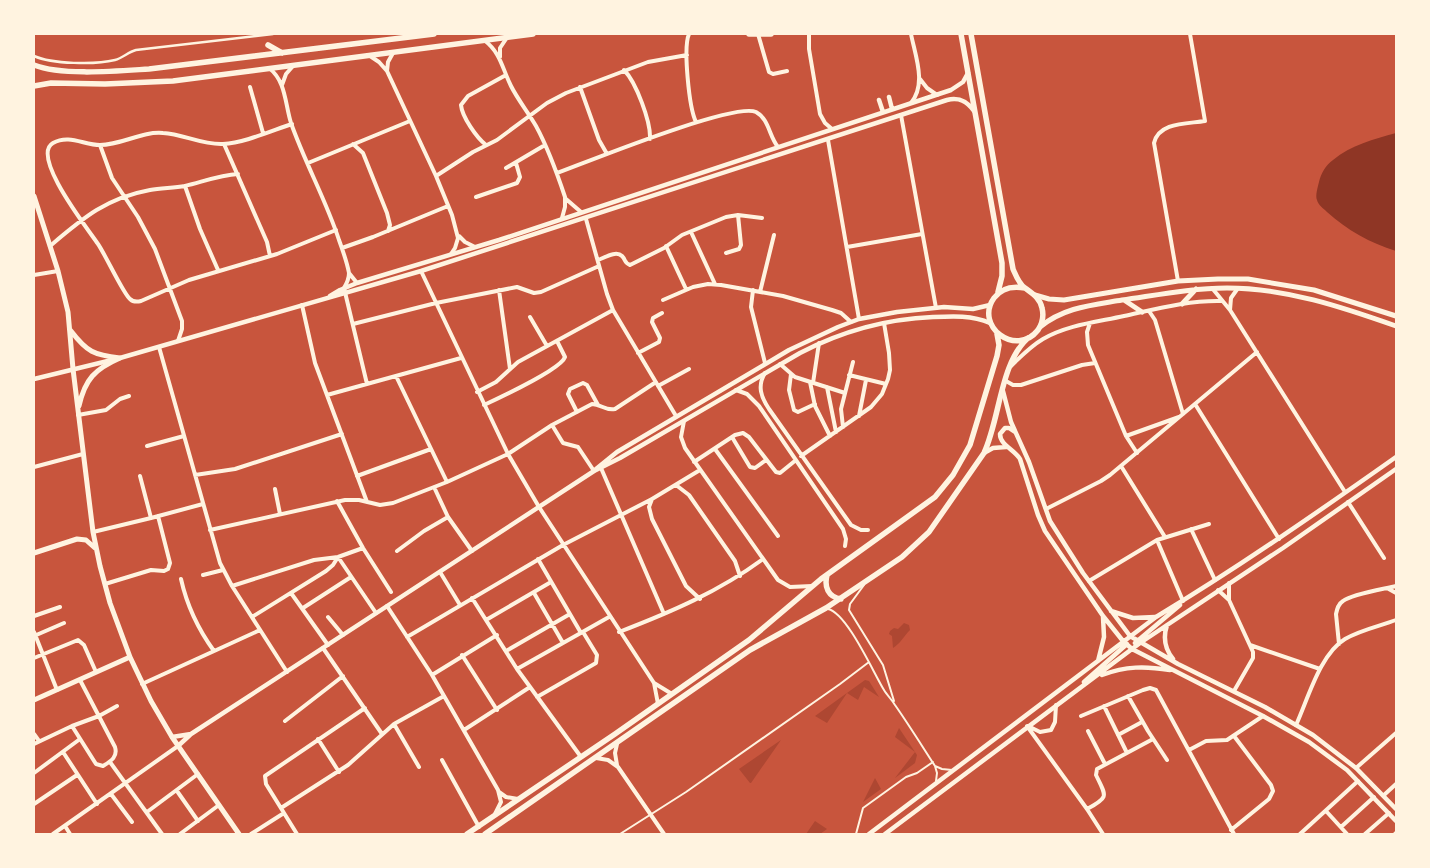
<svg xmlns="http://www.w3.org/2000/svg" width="1430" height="868" viewBox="0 0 1430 868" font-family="Lora,serif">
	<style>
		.green { fill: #ae4732 }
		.water { fill: #8f3625 }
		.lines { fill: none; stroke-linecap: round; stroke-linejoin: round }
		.service { stroke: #fff3e0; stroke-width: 2 }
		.pedestrian { stroke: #fff3e0; stroke-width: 2.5 }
		.minor { stroke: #fff3e0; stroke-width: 4 }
		.tertiary { stroke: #fff3e0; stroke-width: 4.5 }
		.secondary { stroke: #fff3e0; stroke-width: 5 }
		.primary { stroke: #fff3e0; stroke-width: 5.5 }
	</style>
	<rect width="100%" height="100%" fill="#c8553d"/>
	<path class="green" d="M904 623 909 625 910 630C904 636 900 644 893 648L892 636 889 634 890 631 894 628 898 629Z
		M865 680 869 681 879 697 864 687 858 700 847 693 827 723 815 716Z
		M899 728 917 755 915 763 895 778 915 752 895 737Z
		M781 740 751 783H750L739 769Z
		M875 778 881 789 863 802Z
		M815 821 827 829 820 834H806Z"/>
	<path class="water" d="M1396 133V251C1370 243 1347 230 1327 212 1324 209 1318 205 1317 200 1315 196 1318 186 1319 182 1321 173 1326 165 1333 160 1351 145 1374 139 1396 133Z"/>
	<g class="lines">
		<path class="service" d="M864 585 850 604 849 610 883 665 894 701
			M828 609C847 613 873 672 884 690 887 695 892 700 895 705 909 725 922 746 935 766L937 773 936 781
			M935 766 942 769 952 770
			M620 834 686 792 840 684 869 662
			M856 834 863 808 906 777 917 773 933 762"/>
		<path class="pedestrian" d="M34 56C52 64 95 65 115 60 123 58 128 52 136 50L273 34"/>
		<path class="minor" d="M689 34C683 47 689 108 696 122
			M758 34 769 72 773 74 787 71
			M809 34V49L820 114 825 123 832 129
			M911 34C915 55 927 84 911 103
			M484 40C501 53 502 68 511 86 518 100 528 112 536 126 548 148 557 173 565 197V207L562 218
			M370 56 379 62 387 71 436 176 452 215 458 238 455 248 451 254
			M500 57V48L506 39
			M269 68C286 81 285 104 291 123 305 163 326 200 339 240 343 251 347 262 349 273 349 279 347 283 344 288L367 384
			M624 70C636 82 651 122 650 139
			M387 71 388 62 393 53
			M920 79 927 88 937 95
			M282 85 286 74 293 66
			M250 87 263 133
			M580 87 599 140 607 154
			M901 115 936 308
			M292 124C271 131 244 143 223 144 202 145 183 134 163 133 142 131 122 145 100 145 84 145 69 134 53 143 30 156 88 229 98 244 105 254 124 295 130 299 133 302 137 302 141 301L189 280 277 254 336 230
			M828 140 859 319
			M224 144 267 242 270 256
			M353 144 363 153 387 213 390 225 388 231
			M100 145 112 178 138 217 155 249 182 321V329L178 341
			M486 145C477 138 462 117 461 105L468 96 506 75
			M308 163 410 121
			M506 168 545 145
			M557 173C587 162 734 102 756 112 769 119 769 136 778 147
			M436 176 473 152 497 140 547 103 566 93 648 62 687 55
			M185 186 200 229 218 270
			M476 197 517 183 520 177 516 163
			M566 199 581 212
			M586 219 607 294 613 310 676 416
			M691 232 715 284
			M459 236 465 242 475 247
			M50 246C83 218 106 198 150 190 161 188 173 188 185 186 202 182 220 175 238 174
			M666 246 686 289
			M847 247 922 234
			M342 248 373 237 448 206
			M726 253 739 249 741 245 738 215
			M598 260C604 258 616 250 622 256 626 260 624 263 630 265L664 248 682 235 726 217 738 215 762 218
			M421 271 508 454 539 507 654 683 658 704
			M349 273 357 283
			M34 275 58 271
			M1178 281 1154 143C1159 122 1187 124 1205 121L1190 34
			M1212 288 1230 310 1345 492
			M499 290 510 369
			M753 290 751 307 765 363
			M760 292 774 235
			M663 300 693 287 708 284 721 285 783 296 832 310 841 313 851 322
			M302 305 315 363 367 502
			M1230 310 1231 298 1238 288
			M1149 311 1155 320 1183 414
			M530 317 547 346
			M1090 323 1087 332 1088 345 1126 436 1137 453
			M353 324 436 303 517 287 534 293 541 292 599 266
			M159 347 220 563 232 586 287 672
			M638 353 659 342 660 338 652 322 653 318 662 313
			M780 364 795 377 845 393
			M1011 366C1021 356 1031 346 1043 339 1067 325 1097 322 1124 316 1156 309 1189 300 1222 301
			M765 373C757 386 761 397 769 409L851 525 861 530H868
			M791 374 789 390 794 410 798 412 815 404
			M849 375 886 384
			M396 376 447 482
			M1006 381 1013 385H1021L1082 365 1095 363
			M810 382 815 406 830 436
			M813 383 819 343
			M658 386 689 369
			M827 387 836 432
			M736 390 747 394 759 406 843 529 846 539 845 546
			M477 392 496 382 518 362 613 310
			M327 395 461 358
			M1195 404 1279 539
			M484 405C499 398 561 369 565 357L557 341
			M577 412 568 394 570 389 583 383 587 385 598 405
			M78 415 106 410 120 399 129 396
			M859 416 866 380
			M684 421 681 437 685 448 778 580 790 587 812 586
			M552 425 563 443 578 447 594 471
			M843 427 841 409 853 362
			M1126 436 1179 417
			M732 437 750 467 755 468 766 460
			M147 446 184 436
			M715 449 778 536
			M801 456 871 407 882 394 888 379 890 370 889 353 884 323
			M694 462 735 435 743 433 749 437 776 472 780 473 796 460
			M1121 466 1165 537
			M34 467 83 454
			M601 468 664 614
			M195 475 235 469 342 434
			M140 476 151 518
			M357 476 431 449
			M676 485 689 495 735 561 740 576
			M434 487 448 517 472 551
			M275 489 280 514
			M652 499 649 507 652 519 686 586 700 599
			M337 501 363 548 391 592
			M1348 502 1384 558
			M1046 509 1101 481 1110 475 1257 352
			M1191 529 1215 580
			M210 530 345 500H359L380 505 393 503 447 482 508 454 552 425 592 404C601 404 605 411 615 409L656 382
			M93 532 151 518 203 504
			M1157 540 1183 601
			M397 551 424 531 448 517
			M538 559 581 633
			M440 572 460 605
			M203 575 223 570
			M181 579C187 606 198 629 214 651
			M1089 581 1157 540 1209 524
			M1229 583V600
			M105 584 151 570 164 571 168 569 170 563 158 516
			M232 586 314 560 338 557 363 548
			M1387 588 1396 593
			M1218 590 1229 600 1253 652V658L1234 691
			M291 593 328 645
			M534 593 563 643
			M472 598 517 669 581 757
			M387 606 432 675 498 790 501 802 495 814
			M303 608 351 577
			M34 616 60 607
			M252 617 326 571 333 565 338 557 376 613
			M328 617 343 635
			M486 620 551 582
			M34 632 57 690
			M619 632C671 612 718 592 763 559
			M34 636 64 623
			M407 637 563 545 652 499 700 470
			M1339 644 1336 614C1337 609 1338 604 1343 601 1352 594 1384 589 1396 586
			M1250 645 1320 669
			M323 648 382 734
			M506 651 570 614
			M462 655 497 710
			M34 658 78 640 84 645 96 672
			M517 669 609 617
			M432 675 497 635
			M654 683 672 694
			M142 684 260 630
			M1128 696 1148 731 1167 760
			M537 697 596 663 597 655 583 632
			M1104 706 1127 753
			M1081 716 1143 690 1150 688 1156 690 1234 834
			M285 721 343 676
			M394 724 419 767
			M1296 725C1308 699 1320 654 1345 639 1360 630 1380 626 1396 620
			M72 726 96 764 103 766C111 761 118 757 115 747L80 680
			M1027 726 1087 809 1103 834
			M1028 726 1040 732 1051 730 1055 722 1056 705
			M464 730 530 687
			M1088 731 1105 764
			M34 734 39 741
			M1118 735 1142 722
			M318 739 339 772
			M34 744 72 726 99 716 117 706
			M1189 750 1206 741 1227 740 1263 716
			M63 752 97 804
			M596 758 608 760 618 767 664 834
			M442 760 479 827
			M110 762 162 834
			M617 765 615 753 617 744
			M1356 768 1396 733
			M34 773 80 739
			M177 791 198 821
			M499 792 506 797 518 799
			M111 794 132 822
			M1384 795 1396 784
			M34 804 77 775
			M281 808 348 765 394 724 444 696
			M1087 809C1110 797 1106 796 1096 775L1097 769 1153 739
			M1326 811 1347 834
			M147 812 198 774
			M65 826 70 834
			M1341 827 1374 797
			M1231 830 1269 799 1273 791 1271 785 1234 736
			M53 834 178 746
			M180 834 219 805
			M251 834 284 813
			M297 834 266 784 265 776 365 708
			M1300 834 1358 781
			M1365 834 1389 813
			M1395 834 1396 833"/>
		<path class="tertiary" d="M889 97 892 109
			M879 100 883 112
			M330 296 340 290 357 283 499 240 951 90 963 82 968 73
			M34 379 120 358 421 271 947 100C959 97 967 101 974 111
			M1003 391 1011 422 1029 462 1050 521 1083 573 1130 636 1178 664 1265 707 1313 735 1356 768 1396 809
			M1015 432 1009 428H1005L1000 434C1000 445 1015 450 1020 459L1038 515 1045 531 1103 616 1123 641 1132 649 1263 716 1309 742 1347 770 1396 821
			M984 453 993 448 1006 447
			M596 469 617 452 789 350 838 327 859 319 897 312 944 307 973 309 990 305
			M1111 611 1133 618 1155 617
			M1167 625C1163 637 1165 649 1173 659
			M1135 643 1180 605
			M1098 661 1104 637 1103 617
			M1102 675C1126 666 1145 666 1170 670
			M1084 682 1127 644
			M172 737 191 734 594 471 620 458 800 353C842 331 886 319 933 317 953 316 972 315 990 323
			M178 746 190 735
			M869 834 1156 617C1239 567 1318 512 1396 457
			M885 834 1140 643 1283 548 1396 469"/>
		<path class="secondary" d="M34 196 58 271 68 312 73 369 93 532 100 566 110 603 130 657 151 701 172 737 239 834
			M1035 295 1049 299 1064 300 1178 281 1218 279H1248L1314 290 1396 316
			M1124 300 1142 312
			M1182 304 1196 289
			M1040 327C1064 307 1093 305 1122 300 1157 295 1192 288 1227 288 1286 288 1342 307 1396 326
			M71 331C87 352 94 355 120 358
			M79 406C85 379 95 369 120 358
			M34 553 77 539 86 540 95 548
			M34 700 130 657"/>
		<path class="primary" d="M749 34H771
			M961 34 1002 263V276L998 292
			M971 34 1013 269C1016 276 1019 284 1025 288 1033 294 1040 298 1042 308 1044 316 1042 324 1038 330 1016 358 974 326 994 298 1002 287 1014 286 1025 288
			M268 45 282 53
			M34 65C62 76 117 71 149 69L434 34
			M34 86 51 83 105 84 173 81 533 34
			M827 575C824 587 828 597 841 599
			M467 834 615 734 749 640 821 579 935 497 953 475 970 445 997 356 999 345 997 334
			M485 834 750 650 826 608 902 557 929 532 984 453C1000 419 1000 363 1028 338"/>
	</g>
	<rect width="1430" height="868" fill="none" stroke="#fff3e0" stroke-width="70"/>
</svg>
